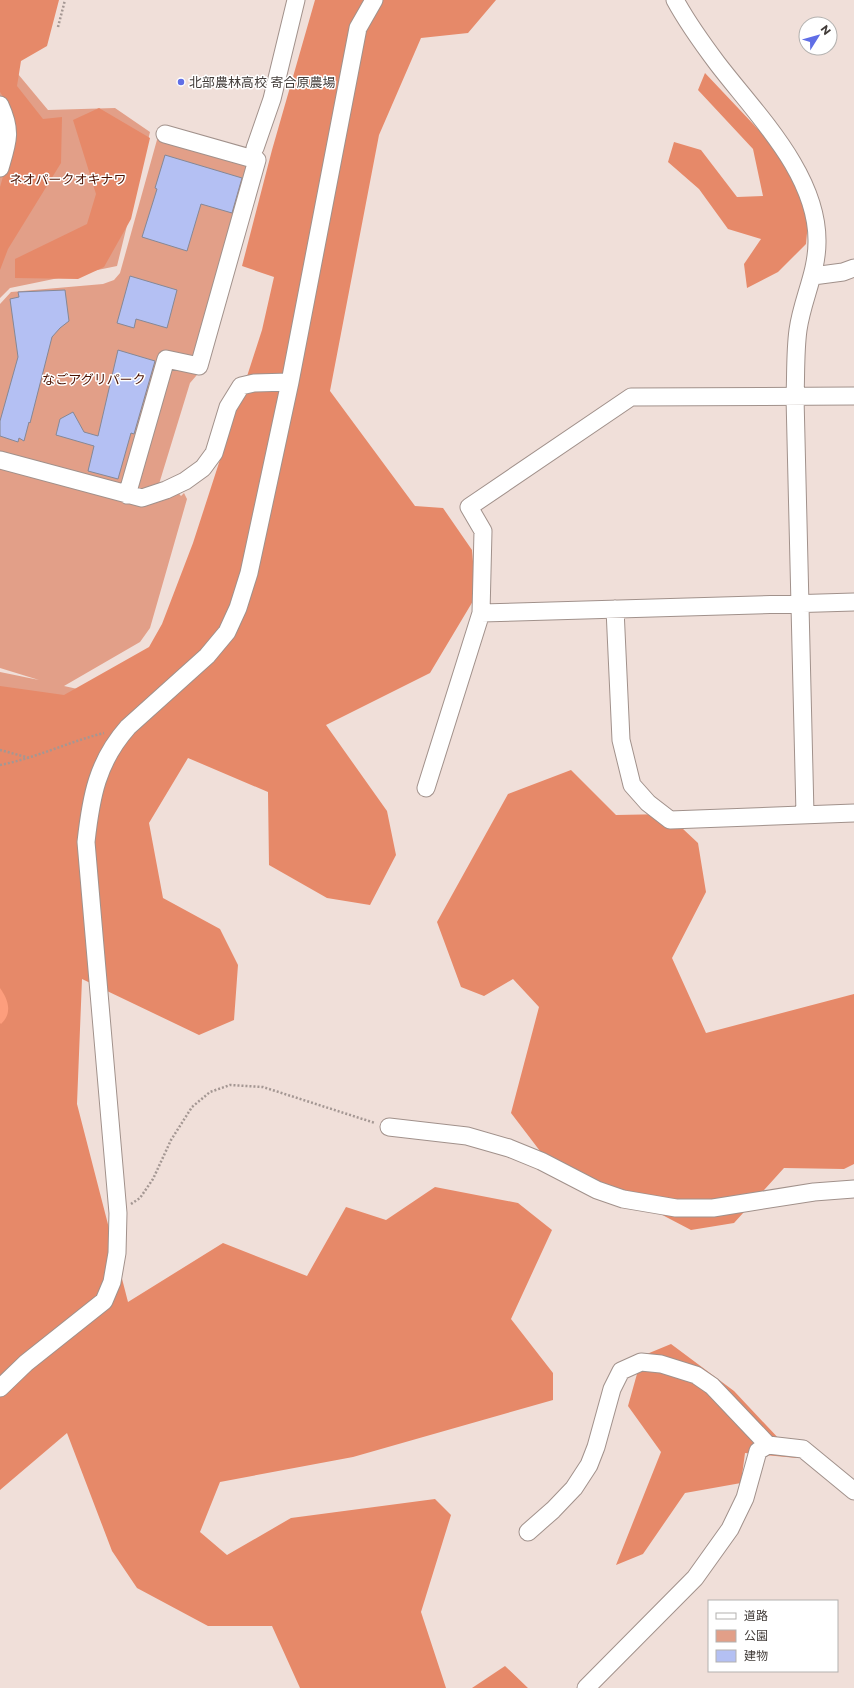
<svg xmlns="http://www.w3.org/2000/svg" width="854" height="1688" viewBox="0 0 854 1688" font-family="Montserrat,'Noto Sans JP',sans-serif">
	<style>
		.green { fill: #e29f88 }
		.forest { fill: #e68969 }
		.water { fill: #fd9e7d }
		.building { fill: #b4c0f3; stroke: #858896 }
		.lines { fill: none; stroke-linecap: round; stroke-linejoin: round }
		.minor-casing { stroke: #a1918b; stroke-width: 19 }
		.path { stroke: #a49793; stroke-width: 2.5; stroke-dasharray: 2 2; stroke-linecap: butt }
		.minor { stroke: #fff; stroke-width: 17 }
		.poi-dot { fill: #606ee6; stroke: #fff; stroke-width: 1.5 }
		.labels { text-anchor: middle; stroke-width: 3; stroke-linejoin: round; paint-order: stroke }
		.poi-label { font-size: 13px; fill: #413b38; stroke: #fff; text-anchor: start }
		.park-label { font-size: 13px; fill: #4c1200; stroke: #fff }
	</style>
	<rect width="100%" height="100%" fill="#f0dfd9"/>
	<path class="green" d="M0 0 8 62 48 110 115 108 150 132 117 266 10 288 0 298Z
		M160 129 262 158 202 369 190 383 159 484 167 480 181 496 184 493 187 499 150 628 140 642 64 686 82 690 0 858V672L39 680 0 668V304L11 292 103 284 114 280 120 273Z"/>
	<path class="forest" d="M0 0H59L47 46 21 61 17 86 43 119 62 117 61 163 8 249 0 270V187L14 138 12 111 0 92Z
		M315 0H496L468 33 421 38 379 135 330 391 415 506 443 508 472 550 476 596 430 673 326 725 387 811 396 855 370 905 327 898 269 865 268 792 188 758 149 823 163 898 220 929 238 965 234 1020 199 1035 82 979 77 1104 128 1302 223 1243 307 1276 346 1207 386 1220 435 1187 518 1203 552 1230 511 1319 553 1373V1400L353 1457 220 1482 200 1532 227 1555 291 1518 435 1499 451 1515 421 1612 446 1688H300L272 1626H208L137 1588 112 1551 67 1433 0 1490V686L64 695 149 647 162 624 193 543 262 330 274 277 242 266 272 150Z
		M705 73 774 146 809 211 806 244 778 272 747 288 744 264 761 239 728 229 699 189 668 162 674 142 701 150 737 197 763 196 753 149 698 90Z
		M99 108 150 138 131 219 104 267 78 279 15 278V259L87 224 96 194 73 120Z
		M571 770 616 815 667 814 698 843 706 892 672 958 706 1033 854 994V1164L844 1169 784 1168 734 1223 691 1230 540 1151 511 1113 539 1007 513 979 484 996 461 987 437 922 508 794Z
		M671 1344 734 1391 797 1458 745 1453 741 1483 685 1493 643 1554 616 1565 661 1452 628 1406 642 1356Z
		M505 1666 528 1688H472Z"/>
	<path class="water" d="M0 988C8 999 13 1013 1 1024L0 1023Z"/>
	<path class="building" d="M165 155 242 178 232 213 201 204 187 251 142 237 157 189 155 188Z
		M130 276 177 290 167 328 136 319 134 328 117 323Z
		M65 290 69 321 60 328 52 337 30 423 29 422 24 441 19 438 18 442 0 436V421L18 357 10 299 19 297 18 292Z
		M118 350 155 361 134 434 131 433 118 479 88 471 94 446 56 435 60 419 73 412 84 432 98 436Z"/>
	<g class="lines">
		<defs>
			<path id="minor" d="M675 0C687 22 702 43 717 63 755 113 818 174 817 242 817 273 802 300 798 330 795 352 796 375 795 397L805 814
				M0 105C12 131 8 141 0 168
				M255 148 272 99 296 0
				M813 276 843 272 854 268
				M0 460 142 498 166 490 185 481 203 468 214 453 228 407 241 386 254 383 290 382
				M127 495 166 359 199 366 257 160 165 134
				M615 609 621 740 632 785 648 803 670 820 854 813
				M481 613 854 602
				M426 788 481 613 483 531 469 507 631 397 854 396
				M389 1127 467 1136 509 1148 541 1161 597 1190 623 1199 676 1208H713L814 1192 854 1189
				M0 1388 26 1363 104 1301 112 1282 117 1253 118 1213 86 842C91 797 97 762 128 727L207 656 227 632 238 608 249 573 290 382 358 28 374 0
				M528 1532 553 1510 574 1488 589 1465 596 1447 612 1389 621 1371 641 1362 661 1364 696 1375 712 1386 768 1445
				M586 1688 695 1578 730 1529 745 1498 758 1451 768 1445 803 1449 854 1491"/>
		</defs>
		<use href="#minor" class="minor-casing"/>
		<path class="path" d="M58 27 65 0
			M0 750 30 758
			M0 765C36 758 68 742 104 733
			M131 1204 140 1198 153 1179 171 1140 192 1107 210 1092 230 1085 263 1087 375 1123"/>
		<use href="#minor" class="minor"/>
	</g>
	<circle class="poi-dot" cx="181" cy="82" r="4"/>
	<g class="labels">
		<g class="poi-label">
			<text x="189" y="87">北部農林高校 寄合原農場</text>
		</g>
		<g class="park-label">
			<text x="68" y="184">ネオパークオキナワ</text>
			<text x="94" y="384">なごアグリパーク</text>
		</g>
	</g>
	<rect x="708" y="1600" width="130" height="72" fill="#ffffff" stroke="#b3b1af"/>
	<rect x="716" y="1613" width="20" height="6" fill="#ffffff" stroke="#b3b1af"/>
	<text x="744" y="1620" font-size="12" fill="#413b38">道路</text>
	<rect x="716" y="1630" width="20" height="12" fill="#e29f88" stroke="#b3b1af"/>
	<text x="744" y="1640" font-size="12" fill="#413b38">公園</text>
	<rect x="716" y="1650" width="20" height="12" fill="#b4c0f3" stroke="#b3b1af"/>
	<text x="744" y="1660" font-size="12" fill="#413b38">建物</text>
	<g transform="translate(818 36) rotate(53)"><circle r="19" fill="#ffffff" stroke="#b3b1af"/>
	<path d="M0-3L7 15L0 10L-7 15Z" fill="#606ee6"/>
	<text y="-6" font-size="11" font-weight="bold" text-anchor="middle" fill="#413b38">N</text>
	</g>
</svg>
